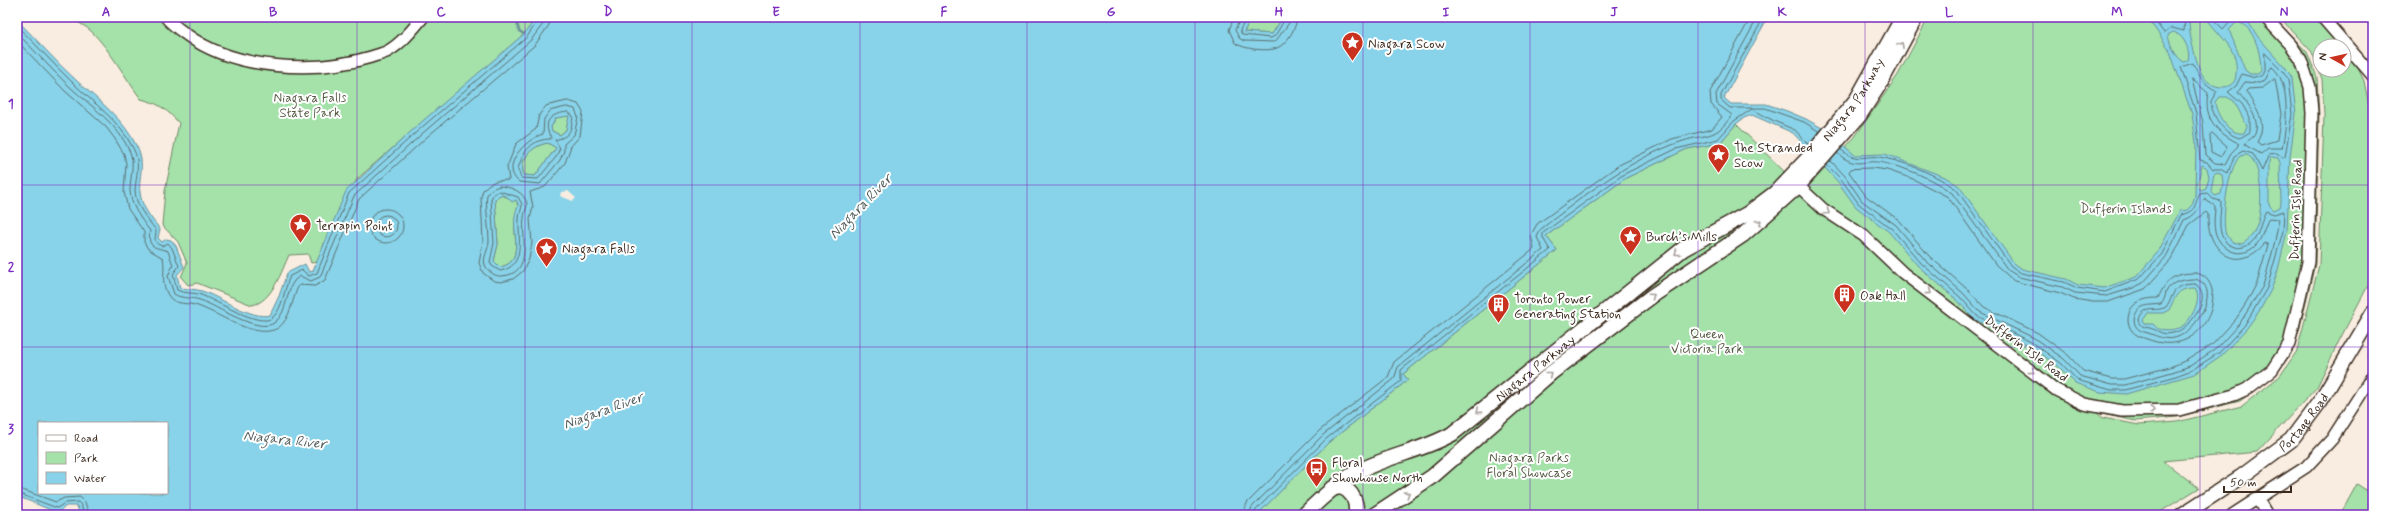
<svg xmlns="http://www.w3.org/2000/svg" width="2390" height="532" viewBox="0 0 2390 532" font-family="Mynerve,sans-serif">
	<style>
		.green { fill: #a4e2aa; stroke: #708664; fill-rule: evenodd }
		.water { fill: #88d3e9; stroke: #698f98; fill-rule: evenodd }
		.pier { fill: #f8ede0 }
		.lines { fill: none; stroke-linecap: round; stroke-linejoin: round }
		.shore { stroke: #5a6e6f; stroke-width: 1 }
		.stream { stroke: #698f98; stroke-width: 2.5 }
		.minor-casing { stroke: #3b2a1e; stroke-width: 14 }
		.major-casing { stroke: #3b2a1e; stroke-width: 17 }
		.minor { stroke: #fff; stroke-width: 11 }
		.major { stroke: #fff; stroke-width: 14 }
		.oneway { stroke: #a79f9a }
		.grid { fill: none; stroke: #7b2cbf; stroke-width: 1; stroke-opacity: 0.55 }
		.labels { text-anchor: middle; stroke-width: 4; stroke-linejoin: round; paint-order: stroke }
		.poi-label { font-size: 13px; fill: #3b2a1e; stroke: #fff; text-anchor: start }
		.park-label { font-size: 13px; fill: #555841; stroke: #fff }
		.street-label { font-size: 13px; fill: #3b2a1e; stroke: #fff }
		.water-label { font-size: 14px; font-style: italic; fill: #525d5b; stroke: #fff }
		.neatline { fill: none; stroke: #7b2cbf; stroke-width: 1.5 }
		.grid-label { font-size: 13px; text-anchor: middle; font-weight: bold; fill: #7b2cbf }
	</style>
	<rect width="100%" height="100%" fill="#f8ede0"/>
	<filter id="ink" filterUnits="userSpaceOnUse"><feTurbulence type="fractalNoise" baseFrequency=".025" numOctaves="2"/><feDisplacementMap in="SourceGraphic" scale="8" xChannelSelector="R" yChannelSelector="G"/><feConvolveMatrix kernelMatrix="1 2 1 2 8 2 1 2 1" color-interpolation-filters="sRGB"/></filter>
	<g filter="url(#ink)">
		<path class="green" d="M70 17H537L524 34 357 179 327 235 318 262 311 263 308 254 289 255C282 270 272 302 252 305L197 283 188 285 181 277 187 263 178 242 162 225 165 191 179 123C167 110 159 103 141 99 124 76 111 51 91 31 85 25 77 23 70 17Z
			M1251 17H1283L1272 34 1244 32Z
			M1929 17H2273L2307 52 2317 77 2319 116 2315 264 2299 331 2291 354 2272 378 2240 401 2177 417 2136 421 2097 413 2103 418 2139 425 2177 422 2242 406 2280 376 2297 351 2319 265 2324 115 2322 79 2312 52 2279 17H2334L2364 81 2373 125V276L2340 339 2317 387 2257 452 2163 461 2199 488 2155 515H1257L1329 442 1408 380 1403 374 1557 250 1546 236 1626 178 1687 149 1720 143 1736 124 1804 191 1854 138 1898 75ZM2320 46H2344V70H2320Z
			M570 115 566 130 560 135 552 131 551 127 555 118Z
			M548 143 556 148 535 176 524 175C518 159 533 145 548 143Z
			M500 195 516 200C520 207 515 216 515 224 514 240 522 263 500 267L494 261 498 244 495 200Z
			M2357 484 2373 495V515H2340Z"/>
		<path class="water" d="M537 17H1251L1244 32 1272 34 1283 17H1768L1724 98 1731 104H1766L1787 111 1806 119 1822 128 1855 155 1885 154 1945 177 1959 186 2014 263 2022 269 2066 279 2078 285 2104 288 2136 277 2158 252 2180 211 2187 210 2192 205 2195 195 2196 143 2192 114 2169 49 2147 17H2190C2186 26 2197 66 2202 74 2206 82 2214 87 2222 87 2228 87 2232 85 2235 80 2242 49 2220 39 2206 17H2245L2258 37 2286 68 2292 78 2296 114 2290 156 2287 231 2278 270 2271 290 2260 310 2247 328 2222 355 2194 374 2126 394 2100 392 2075 383 2058 366 2029 346 1974 319 1957 300 1918 266 1889 232 1856 207 1838 182 1793 133 1752 115 1744 118 1736 124 1720 143 1687 149 1626 178 1546 236 1557 250 1403 374 1408 380 1329 442 1257 515H80L77 506H66L58 513 17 496V20C37 40 56 62 77 81 99 101 124 119 137 147 146 165 138 176 140 192 141 206 151 218 160 229L158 238 162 242 166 239 171 240 176 246 184 267 177 275 180 288C188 289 195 289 202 291 220 297 252 320 270 315L279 296 287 273 305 264 309 272 313 271 346 191 418 125 524 34ZM2237 22C2255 26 2261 55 2261 71L2258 74H2250L2245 70 2229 30ZM2173 32C2183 34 2191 50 2188 60L2184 62C2176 58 2169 43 2168 35ZM2219 97H2227L2234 101 2247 126 2244 133C2229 136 2216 114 2215 102ZM569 116 566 130 560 135 552 131 551 127 556 118ZM548 143 556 148 535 176 524 175C518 159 533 145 548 143ZM2247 155C2263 162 2263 211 2257 225 2254 234 2250 239 2242 244L2233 242 2226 235C2221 219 2228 168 2240 156ZM2271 157 2278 158 2280 163 2281 203 2280 207 2274 210 2269 205V162ZM2202 165 2207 168 2209 177 2206 188 2201 190 2197 186ZM2217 172 2222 175 2223 184 2221 194 2215 196 2211 190 2214 174ZM500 195 506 196 512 202 516 200 518 204C518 209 515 211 515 216 512 232 525 263 500 267L494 261 498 244 495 200ZM2195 288C2202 298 2193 316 2185 324 2177 331 2167 330 2158 329L2153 324H2146L2143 320 2148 313H2163L2169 310C2176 296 2177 288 2195 288ZM39 423H167V493H39Z"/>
		<path class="pier" d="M568 191 576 198 573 201 560 196 561 192Z"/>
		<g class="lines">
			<path class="shore" d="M1234 17 1229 30 1235 43C1243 49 1268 52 1277 48 1287 44 1297 27 1297 17
				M1241 17 1235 30 1239 38 1244 41 1275 42 1289 23 1291 17
				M1247 17 1240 30 1242 35 1271 38 1275 36 1286 17
				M1764 17 1721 95V100L1730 108H1765L1804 122 1820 132
				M2152 17 2164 33 2172 28 2184 31 2185 17
				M2211 17 2223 29 2231 20 2241 17
				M17 26C36 44 53 64 72 82 94 104 119 120 133 148 141 163 136 176 135 190 135 205 147 219 156 230 156 237 152 243 162 246L168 243 172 248 179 266 173 274 177 290C184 294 194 292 201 295 215 300 260 328 272 318 283 309 284 289 290 276L302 270 309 276 317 273 349 193 421 128 527 37 540 17
				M17 33C35 51 52 70 70 87 92 107 118 124 130 152 135 165 130 177 130 191 131 206 141 219 150 231 147 249 156 247 168 251L173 265 168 276 174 294C181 299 192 297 200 300 217 306 258 334 274 323 290 312 284 284 300 276L311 281 320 277 354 196 424 132 531 40 543 24 545 17
				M17 41 65 91 106 127 115 139 124 154 126 164 124 192 128 209 144 232V242L148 249 163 258C166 270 160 282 168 295 174 306 188 302 198 306 217 313 234 325 254 330 262 332 271 332 278 328 291 319 292 298 299 285L315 286 325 280 359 199 428 136 535 45 549 25 551 17
				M2265 53 2283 71 2288 79 2292 114 2285 157 2283 158 2277 153 2269 154 2262 171 2253 154 2243 151 2234 156 2228 173 2221 169H2213L2207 162 2200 160 2196 113 2181 67 2193 63C2199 76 2203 84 2217 91L2211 101C2211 116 2225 135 2240 138L2250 132V118L2242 104 2228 92 2236 86 2242 74 2255 78 2263 75 2265 71Z
				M2272 67C2291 81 2287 127 2282 148H2268L2261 154 2245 145C2246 140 2253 139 2255 134 2261 118 2246 103 2238 92L2245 82 2256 83 2265 80Z
				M2192 79 2208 93C2203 120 2218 133 2240 144L2231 153 2225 164 2215 163 2205 155 2203 123Z
				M2275 79 2281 114 2277 140 2261 145 2257 142C2269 121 2255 109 2246 91L2248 89 2262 88Z
				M568 101 578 104 583 112 580 136 571 146 565 163 545 187 530 192 533 207 530 219 532 243 529 259 523 271 513 279 501 282 494 281 483 273 479 263 483 242 481 197 483 190 489 184 496 181 509 180 507 167 516 144 536 129 539 115 546 106Z
				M567 107 575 109 578 117 574 135 564 144V151L560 160 540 184 519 182C499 166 526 139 543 134L544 119 550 111Z
				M568 112 573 116C571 132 570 136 555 140L560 148 556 157 538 179 521 178 518 169C523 151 532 139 551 139 551 135 549 135 548 131 544 116 558 113 568 112Z
				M2212 133 2227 146 2221 157 2211 152 2210 135Z
				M1831 161 1845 176 1862 201 1896 225 1925 260 1963 293 1980 312 2034 338 2064 359 2080 376 2112 385H2125L2172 372 2190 366 2217 348 2240 323 2263 286 2274 246 2279 219 2269 218C2264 227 2263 238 2255 246 2240 261 2219 249 2215 231 2213 222 2215 214 2215 206L2204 199C2198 209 2196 216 2184 220L2166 257 2143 283 2133 288 2107 296 2075 293 2062 287 2019 277 2008 270 1952 193C1933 179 1907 168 1884 163 1862 158 1858 171 1837 153
				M1827 165 1841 179 1859 204 1892 229 1921 263 1960 297 1977 316 2031 342 2061 363 2077 380 2111 390H2125L2173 377 2192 370 2220 352 2244 326 2267 288 2283 231 2284 211 2274 214 2266 211C2260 220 2261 233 2252 242 2248 246 2241 249 2235 247 2214 242 2221 216 2221 201L2213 199 2207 193 2200 194C2193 206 2198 210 2181 215L2162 254 2139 279 2105 292 2077 288 2064 282 2021 273 2011 266 1956 189C1936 175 1909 163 1884 158 1864 153 1859 165 1840 149
				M1873 168 1887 170 1913 179 1948 197 1996 265 2014 281 2060 293 2074 299 2093 302H2108L2145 289 2171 260 2189 225 2206 212 2208 214C2206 251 2237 276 2265 243L2268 245 2257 283 2247 302 2236 319 2213 344 2187 360 2170 367 2124 379H2112L2083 371 2068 355 2038 333 1984 307 1967 289 1929 256 1900 221 1866 196 1849 172 1851 169Z
				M499 186C510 186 525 192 527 204 527 209 524 213 524 218 521 236 534 274 502 276 496 277 489 272 486 267 481 259 489 250 489 241 489 230 485 203 487 195 489 190 494 188 499 186Z
				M499 191 518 197 522 204C522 210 519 213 519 219 518 237 526 267 500 271L492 266 490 262 494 243 491 199 493 195Z
				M369 226a17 17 0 1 1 34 0a17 17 0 1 1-34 0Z
				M375 226a11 11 0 1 1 22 0a11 11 0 1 1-22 0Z
				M2196 273C2232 280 2208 363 2147 339 2137 336 2130 333 2128 321 2128 303 2142 298 2158 298 2167 279 2173 273 2196 273Z
				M2195 279C2224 286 2196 334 2174 338 2164 340 2157 336 2148 333 2140 331 2135 329 2134 320 2137 303 2148 306 2161 304 2164 301 2165 297 2166 292 2171 281 2184 279 2195 279Z
				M2195 284C2215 295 2190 330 2173 333 2162 336 2158 330 2150 328 2144 327 2141 327 2139 320 2143 304 2155 313 2166 307 2176 292 2172 284 2195 284Z
				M17 488 56 502 64 498 80 497 85 502 89 515
				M17 493 57 508 65 503 78 502 81 505 84 515
				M1243 515 1247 503 1319 431 1388 377 1394 362 1534 249 1531 235 1537 224 1619 165 1672 139 1712 129 1722 117 1711 104 1710 92 1751 17
				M1249 515 1252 507 1323 435 1394 379 1398 367 1543 250 1537 237 1541 229C1585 195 1629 159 1683 141 1708 133 1715 140 1732 115L1717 104 1716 94 1758 17
				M1254 515 1256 510 1326 439 1401 381V370L1550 250 1543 238V233L1624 174 1676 149 1718 139 1734 121 1752 109 1774 121 1795 130 1809 145"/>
			<path class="stream" d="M516 20 519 31 524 34"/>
			<defs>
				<path id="minor" d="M166 17C171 24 180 30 187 35 235 70 315 74 371 57 376 55 383 54 388 51 402 43 413 29 423 17
					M2322 17 2373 76
					M1792 180 1823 209 1864 236 1903 273 2056 390 2084 404 2122 411 2179 410 2234 395 2247 389 2272 370 2289 344 2308 262 2312 113 2310 87 2301 60 2291 45 2265 17
					M2257 498 2267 515
					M2232 515 2306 467 2332 439 2373 375"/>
				<g id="major">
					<path d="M1331 489 1341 487C1353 491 1357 503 1356 515"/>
					<path id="s1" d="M1304 515C1320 499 1337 483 1357 472 1387 456 1422 451 1452 434L1683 249 1747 214 1775 193 1811 155 1857 99 1903 17"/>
					<path d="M1374 515 1433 476 1551 373 1652 296 1743 235 1798 186 1859 116 1881 82 1916 17"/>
					<path id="s2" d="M2182 515 2241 477 2291 440 2321 400 2373 313"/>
				</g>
			</defs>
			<use href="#minor" class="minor-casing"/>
			<use href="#major" class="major-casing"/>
			<use href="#minor" class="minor"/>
			<use href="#major" class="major"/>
		</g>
		<defs><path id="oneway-chevron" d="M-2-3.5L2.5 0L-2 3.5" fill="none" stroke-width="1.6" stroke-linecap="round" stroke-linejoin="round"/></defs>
		<g class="oneway">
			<use href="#oneway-chevron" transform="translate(1901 45) rotate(-61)"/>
			<use href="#oneway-chevron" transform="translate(1827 212) rotate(35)"/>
			<use href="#oneway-chevron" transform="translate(1759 222) rotate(-42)"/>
			<use href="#oneway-chevron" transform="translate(1677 253) rotate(142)"/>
			<use href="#oneway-chevron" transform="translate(1929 292) rotate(37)"/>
			<use href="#oneway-chevron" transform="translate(1652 296) rotate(-35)"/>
			<use href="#oneway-chevron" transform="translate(2032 371) rotate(37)"/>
			<use href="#oneway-chevron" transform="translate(1549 374) rotate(-39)"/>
			<use href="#oneway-chevron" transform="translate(2152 410) rotate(-1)"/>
			<use href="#oneway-chevron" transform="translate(1479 411) rotate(140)"/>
			<use href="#oneway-chevron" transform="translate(1407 494) rotate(-33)"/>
		</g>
	</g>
	<path class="grid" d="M190 17V515M357 17V515M525 17V515M692 17V515M860 17V515M1027 17V515M1195 17V515M1363 17V515M1530 17V515M1698 17V515M1865 17V515M2033 17V515M2200 17V515M17 185H2373M17 347H2373"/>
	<defs>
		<symbol id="sight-pin" viewBox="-11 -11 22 30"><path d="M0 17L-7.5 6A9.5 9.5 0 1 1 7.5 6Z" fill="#c8321e" stroke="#fff"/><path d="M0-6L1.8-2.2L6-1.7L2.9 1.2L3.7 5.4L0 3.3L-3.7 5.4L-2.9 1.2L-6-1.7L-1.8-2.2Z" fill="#fff"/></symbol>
		<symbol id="building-pin" viewBox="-11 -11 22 30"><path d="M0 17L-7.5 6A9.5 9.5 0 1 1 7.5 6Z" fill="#c8321e" stroke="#fff"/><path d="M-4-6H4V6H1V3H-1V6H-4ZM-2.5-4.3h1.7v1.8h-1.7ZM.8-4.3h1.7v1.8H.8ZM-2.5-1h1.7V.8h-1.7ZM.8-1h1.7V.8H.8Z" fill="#fff"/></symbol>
		<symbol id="bus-pin" viewBox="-11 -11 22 30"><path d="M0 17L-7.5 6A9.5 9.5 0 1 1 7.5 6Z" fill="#c8321e" stroke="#fff"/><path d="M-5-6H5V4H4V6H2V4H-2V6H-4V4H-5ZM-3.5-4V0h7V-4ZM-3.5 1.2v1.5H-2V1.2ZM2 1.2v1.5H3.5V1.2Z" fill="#fff"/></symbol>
	</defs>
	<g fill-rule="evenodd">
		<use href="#sight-pin" x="1340" y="30" width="25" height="34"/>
		<use href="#sight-pin" x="1706" y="142" width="25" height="34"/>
		<use href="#sight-pin" x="288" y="212" width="25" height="34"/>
		<use href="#sight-pin" x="1618" y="224" width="25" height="34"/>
		<use href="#sight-pin" x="534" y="236" width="25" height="34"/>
		<use href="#building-pin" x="1832" y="282" width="25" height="34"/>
		<use href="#building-pin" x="1486" y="292" width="25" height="34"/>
		<use href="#bus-pin" x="1304" y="456" width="25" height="34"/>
	</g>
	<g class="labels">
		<g class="poi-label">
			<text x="1368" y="48">Niagara Scow</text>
			<text x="1734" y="152">The Stranded<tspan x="1734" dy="15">Scow</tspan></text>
			<text x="316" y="230">Terrapin Point</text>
			<text x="1646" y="241">Burch’s Mills</text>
			<text x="562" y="253">Niagara Falls</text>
			<text x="1860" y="300">Oak Hall</text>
			<text x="1514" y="303">Toronto Power<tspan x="1514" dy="15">Generating Station</tspan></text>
			<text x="1332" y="467">Floral<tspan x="1332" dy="15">Showhouse North</tspan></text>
		</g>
		<g class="park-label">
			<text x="310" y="102">Niagara Falls<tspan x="310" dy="15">State Park</tspan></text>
			<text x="2126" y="213">Dufferin Islands</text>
			<text x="1707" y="338">Queen<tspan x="1707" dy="15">Victoria Park</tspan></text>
			<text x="1529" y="462">Niagara Parks<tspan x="1529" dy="15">Floral Showcase</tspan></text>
		</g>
		<g class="street-label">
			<text dy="5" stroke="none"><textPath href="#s1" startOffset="697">Niagara Parkway</textPath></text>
			<text transform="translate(2295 210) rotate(-88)" y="5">Dufferin Isle Road</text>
			<text transform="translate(2027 348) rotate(37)" y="5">Dufferin Isle Road</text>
			<text dy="5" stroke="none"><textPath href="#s1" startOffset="277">Niagara Parkway</textPath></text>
			<text dy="5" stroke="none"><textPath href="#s2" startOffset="154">Portage Road</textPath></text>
		</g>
		<g class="water-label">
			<text transform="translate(860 206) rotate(-46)" y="5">Niagara River</text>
			<text transform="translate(603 410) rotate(-20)" y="5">Niagara River</text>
			<text transform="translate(285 439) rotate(6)" y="5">Niagara River</text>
		</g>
	</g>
	<rect width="2390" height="532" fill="none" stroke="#fff" stroke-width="44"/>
	<rect x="38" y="422" width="130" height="72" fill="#ffffff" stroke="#b1aaa5"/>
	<rect x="46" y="435" width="20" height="6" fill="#ffffff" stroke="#b1aaa5"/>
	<text x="74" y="442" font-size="12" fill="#3b2a1e">Road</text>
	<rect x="46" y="452" width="20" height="12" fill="#a4e2aa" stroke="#b1aaa5"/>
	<text x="74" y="462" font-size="12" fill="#3b2a1e">Park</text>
	<rect x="46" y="472" width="20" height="12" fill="#88d3e9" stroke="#b1aaa5"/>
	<text x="74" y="482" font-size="12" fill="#3b2a1e">Water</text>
	<g transform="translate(2332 58) rotate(278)"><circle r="19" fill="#ffffff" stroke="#b1aaa5"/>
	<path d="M0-3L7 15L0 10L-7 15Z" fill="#c8321e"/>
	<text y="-6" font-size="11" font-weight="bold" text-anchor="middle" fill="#3b2a1e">N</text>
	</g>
	<path d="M2224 486v6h67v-6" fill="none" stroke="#3b2a1e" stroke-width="2"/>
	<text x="2230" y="486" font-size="12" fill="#3b2a1e" stroke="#ffffff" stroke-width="3" paint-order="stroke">50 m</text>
	<rect x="22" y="22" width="2346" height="488" class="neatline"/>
	<g class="grid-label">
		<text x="106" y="16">A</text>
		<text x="273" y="16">B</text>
		<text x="441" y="16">C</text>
		<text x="608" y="16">D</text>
		<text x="776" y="16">E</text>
		<text x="944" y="16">F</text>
		<text x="1111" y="16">G</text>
		<text x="1279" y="16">H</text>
		<text x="1446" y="16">I</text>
		<text x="1614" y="16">J</text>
		<text x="1782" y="16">K</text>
		<text x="1949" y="16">L</text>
		<text x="2117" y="16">M</text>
		<text x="2284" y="16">N</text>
		<text x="11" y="108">1</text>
		<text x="11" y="271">2</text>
		<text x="11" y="433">3</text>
	</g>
</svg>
